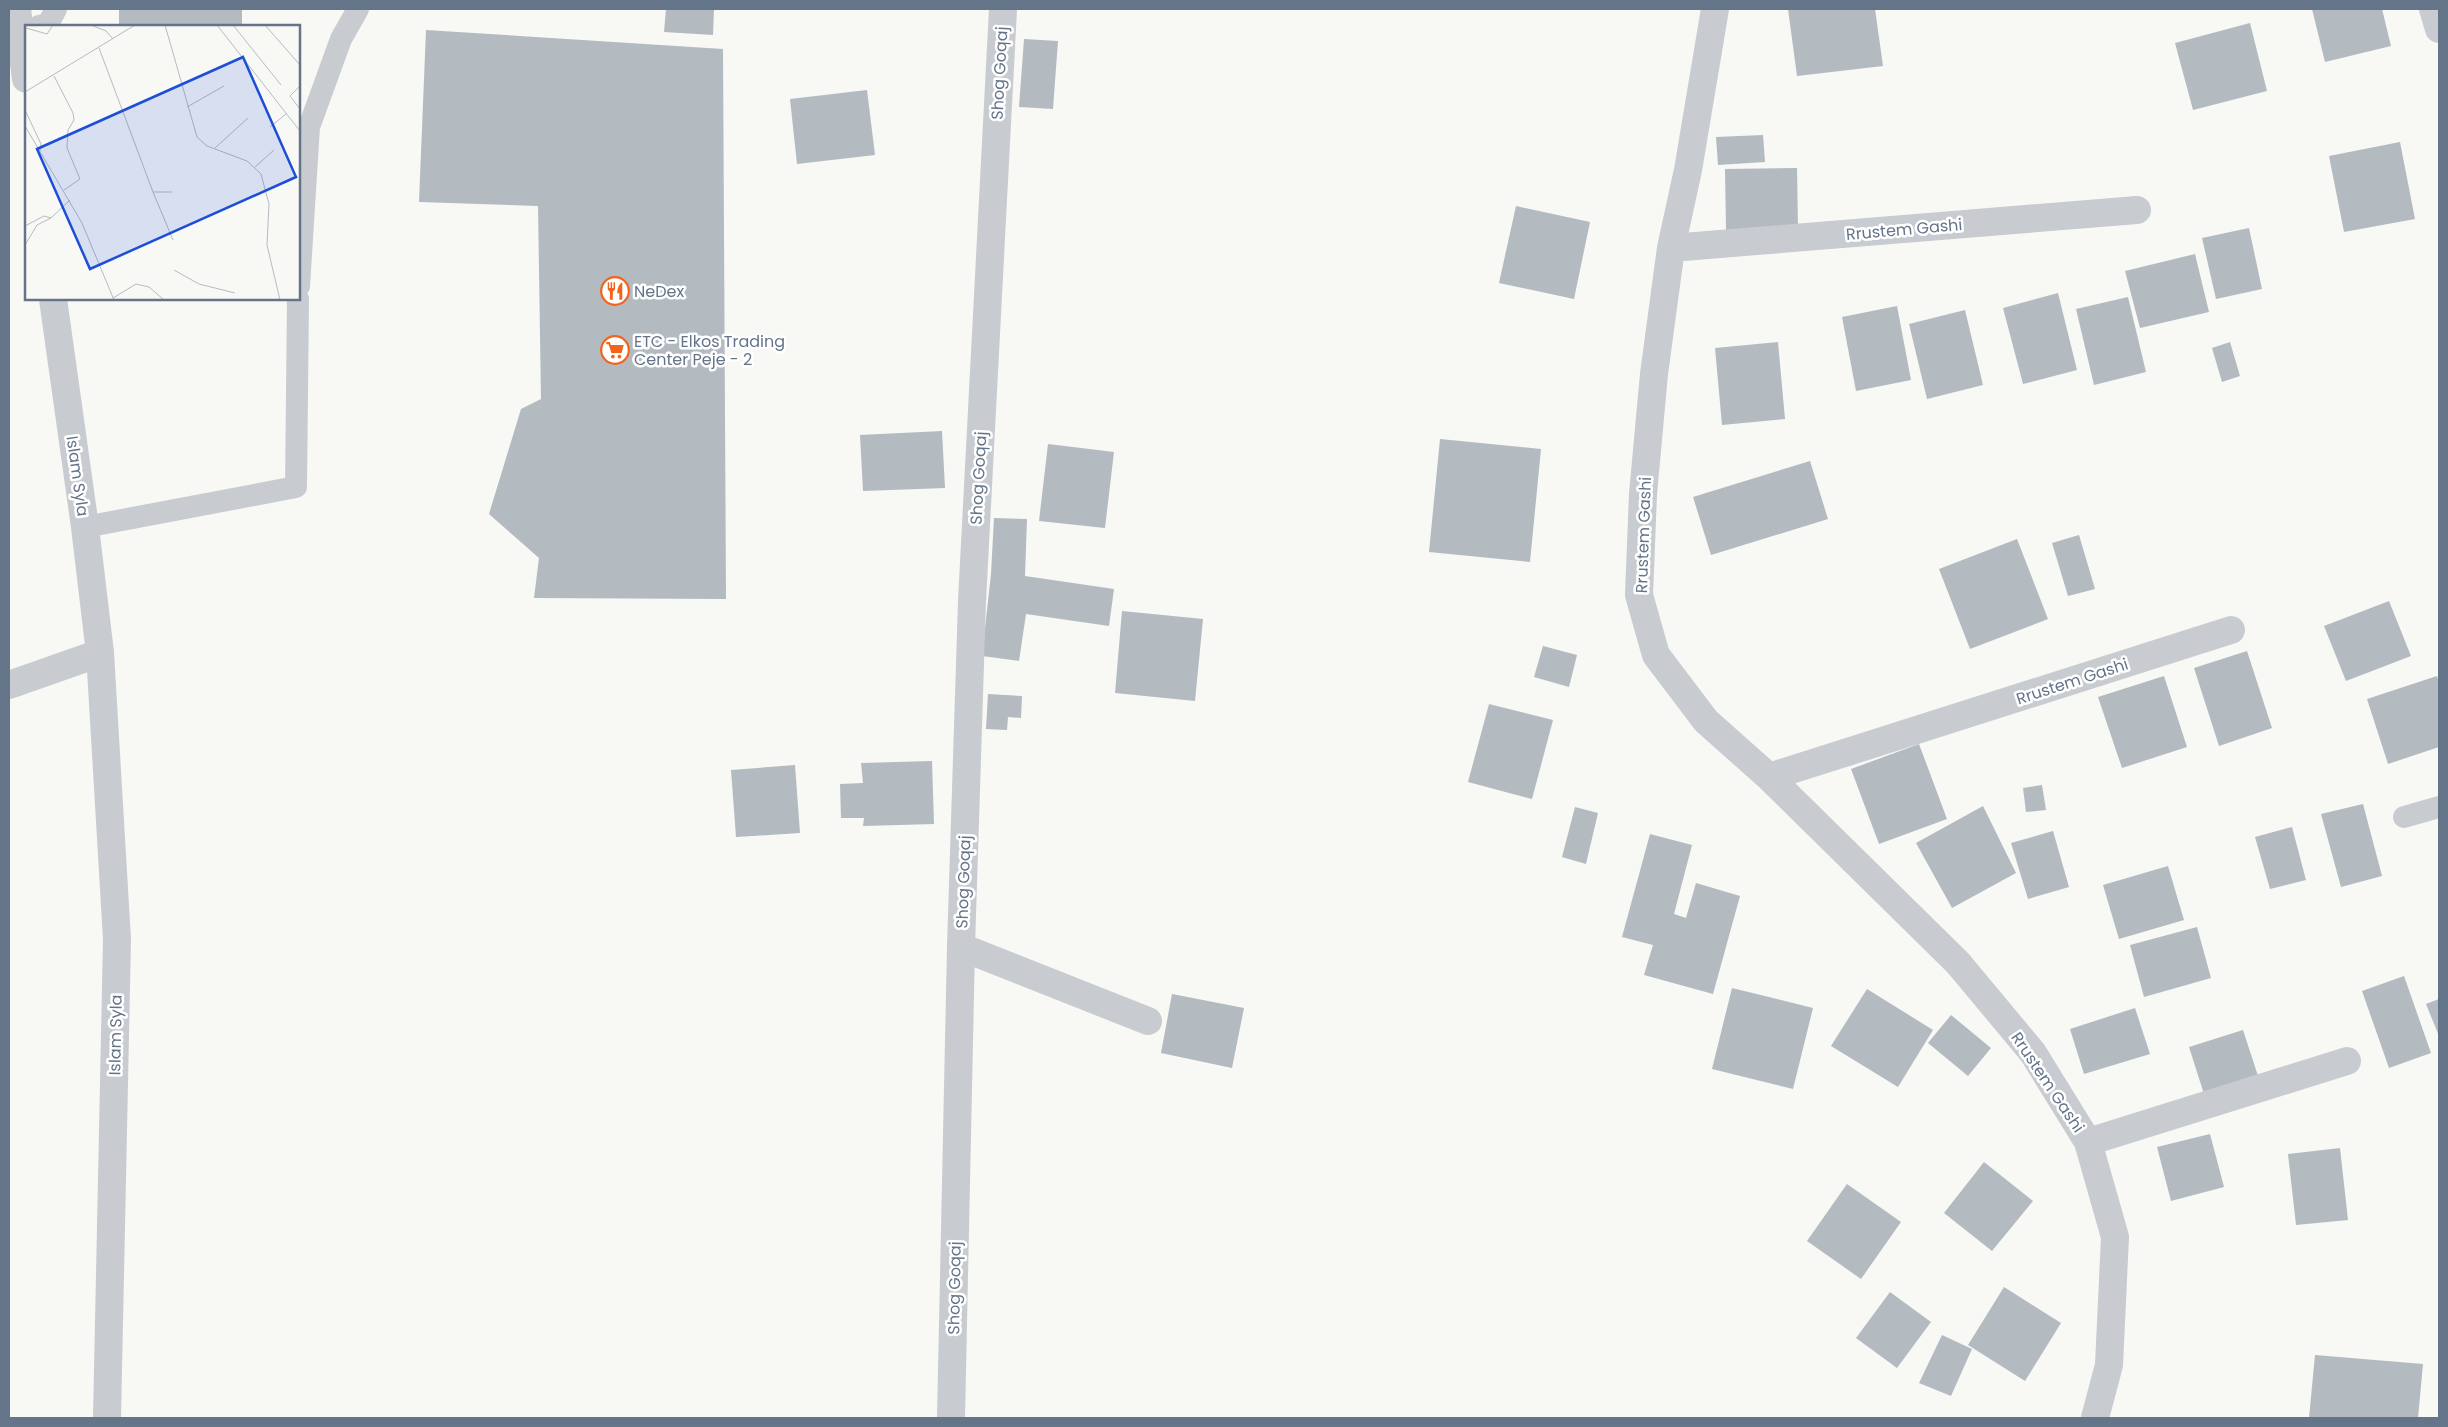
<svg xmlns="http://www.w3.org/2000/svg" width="2448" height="1427" viewBox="0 0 2448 1427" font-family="Poppins,sans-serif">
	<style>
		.building { fill: #b3bac0 }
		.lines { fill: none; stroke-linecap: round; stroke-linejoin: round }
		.service { stroke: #c8cbcf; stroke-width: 22 }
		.minor { stroke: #c8cbcf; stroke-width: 28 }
		.tertiary { stroke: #c8cbcf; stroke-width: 28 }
		.labels { text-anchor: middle; stroke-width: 5; stroke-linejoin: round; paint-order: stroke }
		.street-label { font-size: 16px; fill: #657589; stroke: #fff }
		.poi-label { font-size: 16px; fill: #657589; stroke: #fff; text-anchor: start }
		.inset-road { fill: none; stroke: #b4bcc4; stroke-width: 1 }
		.view { fill: #1d4ed8; fill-opacity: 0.15; stroke: #1d4ed8; stroke-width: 2.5 }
		.inset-edge { fill: none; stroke: #657589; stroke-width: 2.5 }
	</style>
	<rect width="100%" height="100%" fill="#f8f8f5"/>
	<path class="building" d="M119 9H242V26H119Z
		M666 9H714L713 35 664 32Z
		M1788 9H1875L1883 66 1797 76Z
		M2312 9H2382L2391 46 2325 62Z
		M2250 23 2267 91 2193 110 2175 43Z
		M426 30 723 49 726 599 534 598 539 558 489 514 521 409 541 399 538 206 419 202Z
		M1024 39 1058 41 1053 109 1019 107Z
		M867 90 875 155 797 164 790 99Z
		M1763 135 1765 162 1718 165 1716 137Z
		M2400 142 2415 219 2344 232 2329 156Z
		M1797 168 1798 229 1726 230 1725 169Z
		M1516 206 1590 222 1574 299 1499 283Z
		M2249 228 2262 289 2216 299 2202 238Z
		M2195 254 2209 312 2140 328 2125 271Z
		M2058 293 2077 370 2023 384 2003 308Z
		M2128 297 2146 372 2094 385 2076 309Z
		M1897 306 1911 380 1856 391 1842 317Z
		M1965 310 1983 385 1927 399 1909 324Z
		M1778 342 1785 419 1722 425 1715 348Z
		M2230 342 2240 376 2222 382 2212 348Z
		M942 431 945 488 863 491 860 435Z
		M1440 439 1541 449 1530 562 1429 552Z
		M1048 444 1114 452 1105 528 1039 521Z
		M1810 461 1828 519 1711 555 1693 497Z
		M994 518 1027 519 1025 576 1114 589 1109 626 1026 614 1019 661 982 656 991 574Z
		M2079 535 2095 589 2068 596 2052 543Z
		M2017 539 2048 619 1970 649 1939 569Z
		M2389 601 2411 656 2346 681 2324 626Z
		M1122 611 1203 619 1195 701 1115 693Z
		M1543 646 1577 655 1569 687 1534 677Z
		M2247 651 2272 728 2219 746 2194 668Z
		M2164 676 2187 747 2122 768 2098 697Z
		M2437 676 2439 683V747L2388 764 2367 699Z
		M988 694 1022 696 1021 718 1008 717 1007 730 986 729Z
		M1489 704 1553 720 1532 799 1468 782Z
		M1919 744 1947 819 1879 844 1851 769Z
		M932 761 934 824 863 826 864 818H841L840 784 863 783 861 763Z
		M795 765 800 833 736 837 731 770Z
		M2042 785 2046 810 2026 812 2023 788Z
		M2363 804 2382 876 2341 887 2321 814Z
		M1983 806 2016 873 1952 908 1916 843Z
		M1575 807 1598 813 1586 864 1562 857Z
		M2292 827 2306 880 2270 889 2255 837Z
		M2053 831 2069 887 2028 899 2011 843Z
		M1650 834 1692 845 1674 914 1686 918 1696 883 1740 896 1713 994 1644 975 1653 945 1622 937Z
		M2168 866 2184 920 2119 939 2103 885Z
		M2197 927 2211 978 2144 997 2130 945Z
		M2404 976 2431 1053 2389 1068 2362 991Z
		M1732 988 1813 1008 1793 1089 1712 1069Z
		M1867 989 1933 1030 1898 1087 1831 1046Z
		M1172 994 1244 1008 1232 1068 1161 1053Z
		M2439 999V1036L2426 1004Z
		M2135 1008 2150 1054 2084 1074 2070 1029Z
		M1951 1015 1991 1048 1968 1076 1928 1043Z
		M2243 1030 2258 1076 2204 1094 2189 1047Z
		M2210 1134 2224 1187 2171 1201 2157 1147Z
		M2340 1148 2348 1220 2296 1225 2288 1154Z
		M1984 1162 2033 1201 1992 1251 1944 1213Z
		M1847 1184 1901 1222 1861 1279 1807 1241Z
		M2004 1287 2061 1323 2025 1381 1968 1345Z
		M1890 1292 1931 1322 1897 1368 1856 1338Z
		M1942 1335 1972 1349 1951 1396 1919 1383Z
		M2315 1355 2423 1364 2418 1418H2309Z"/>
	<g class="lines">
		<path class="service" d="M39 26 48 24 56 9
			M299 286 309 127 341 39 358 9
			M85 527 296 487 298 299
			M2404 817 2439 807"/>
		<path class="minor" d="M1003 9 972 601 961 947 1148 1021
			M1715 9 1688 170 1671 248 1654 374 1643 494 1639 595 1656 655 1706 721 1769 777 1958 963 2033 1053 2088 1142 2115 1237 2109 1365 2095 1418
			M2433 9 2439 29
			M1671 248 2137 210
			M9 685 100 653
			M1769 777 2231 630
			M2088 1142 2347 1061
			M951 1418 961 947"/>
		<path class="tertiary" d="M17 9 26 79
			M53 299 85 527 100 653 117 939 107 1418"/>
	</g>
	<defs>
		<symbol id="restaurant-ring" viewBox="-11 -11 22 22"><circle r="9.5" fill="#fff" stroke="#f2641b" stroke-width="1.5"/><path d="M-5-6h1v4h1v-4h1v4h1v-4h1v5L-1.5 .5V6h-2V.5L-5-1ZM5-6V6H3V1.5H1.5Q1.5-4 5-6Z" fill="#f2641b"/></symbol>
		<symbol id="supermarket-ring" viewBox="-11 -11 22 22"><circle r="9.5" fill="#fff" stroke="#f2641b" stroke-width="1.5"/><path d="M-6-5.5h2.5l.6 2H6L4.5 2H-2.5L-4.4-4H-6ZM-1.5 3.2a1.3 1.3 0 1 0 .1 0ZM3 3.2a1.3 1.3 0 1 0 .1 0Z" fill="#f2641b"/></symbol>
	</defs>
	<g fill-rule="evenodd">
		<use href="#restaurant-ring" x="599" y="275" width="32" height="32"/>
		<use href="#supermarket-ring" x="599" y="334" width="32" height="32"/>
	</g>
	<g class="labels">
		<g class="street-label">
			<text transform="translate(999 73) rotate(-87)" y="6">Shog Goqaj</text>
			<text transform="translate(1904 229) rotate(-5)" y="6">Rrustem Gashi</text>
			<text transform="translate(78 476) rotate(82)" y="6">Islam Syla</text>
			<text transform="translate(978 478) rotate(-87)" y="6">Shog Goqaj</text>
			<text transform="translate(1643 535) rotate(-88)" y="6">Rrustem Gashi</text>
			<text transform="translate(2072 681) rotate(-18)" y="6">Rrustem Gashi</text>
			<text transform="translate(963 882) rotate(-88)" y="6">Shog Goqaj</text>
			<text transform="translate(115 1035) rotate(-89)" y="6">Islam Syla</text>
			<text transform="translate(2048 1082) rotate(56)" y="6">Rrustem Gashi</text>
			<text transform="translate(954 1288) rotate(-89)" y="6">Shog Goqaj</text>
		</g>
		<g class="poi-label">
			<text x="634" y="297">NeDex</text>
			<text x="634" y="347">ETC - Elkos Trading<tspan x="634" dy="18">Center Peje - 2</tspan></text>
		</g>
	</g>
	<g transform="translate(25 25)">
		<rect width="275" height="275" fill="#f8f8f5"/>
		<path class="inset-road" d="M66 0 81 6 88 14M140 0 172 112 182 121 222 136 236 149 244 179 242 220 255 275M192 0 275 106M208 0 256 60M240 0 275 40M1 3 22 9 28 0M74 23 128 167H147M29 51 48 88 49 95 43 105 42 123 55 154 39 165M275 61 265 71 275 84M0 67 110 0M162 82 199 61M0 85 16 119 15 126M0 101 57 198 89 275M245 102 261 89M190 123 223 93M230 142 249 125M128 167 148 215M0 201 19 191 26 193 45 175M0 220 12 200 26 193M149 245 174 259 210 268M88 273 111 259 124 262 139 275"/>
		<path class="view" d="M218 32 271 152 65 244 12 124Z"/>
		<rect width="275" height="275" class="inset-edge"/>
	</g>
	<rect width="2448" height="1427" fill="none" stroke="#657589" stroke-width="20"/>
</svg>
